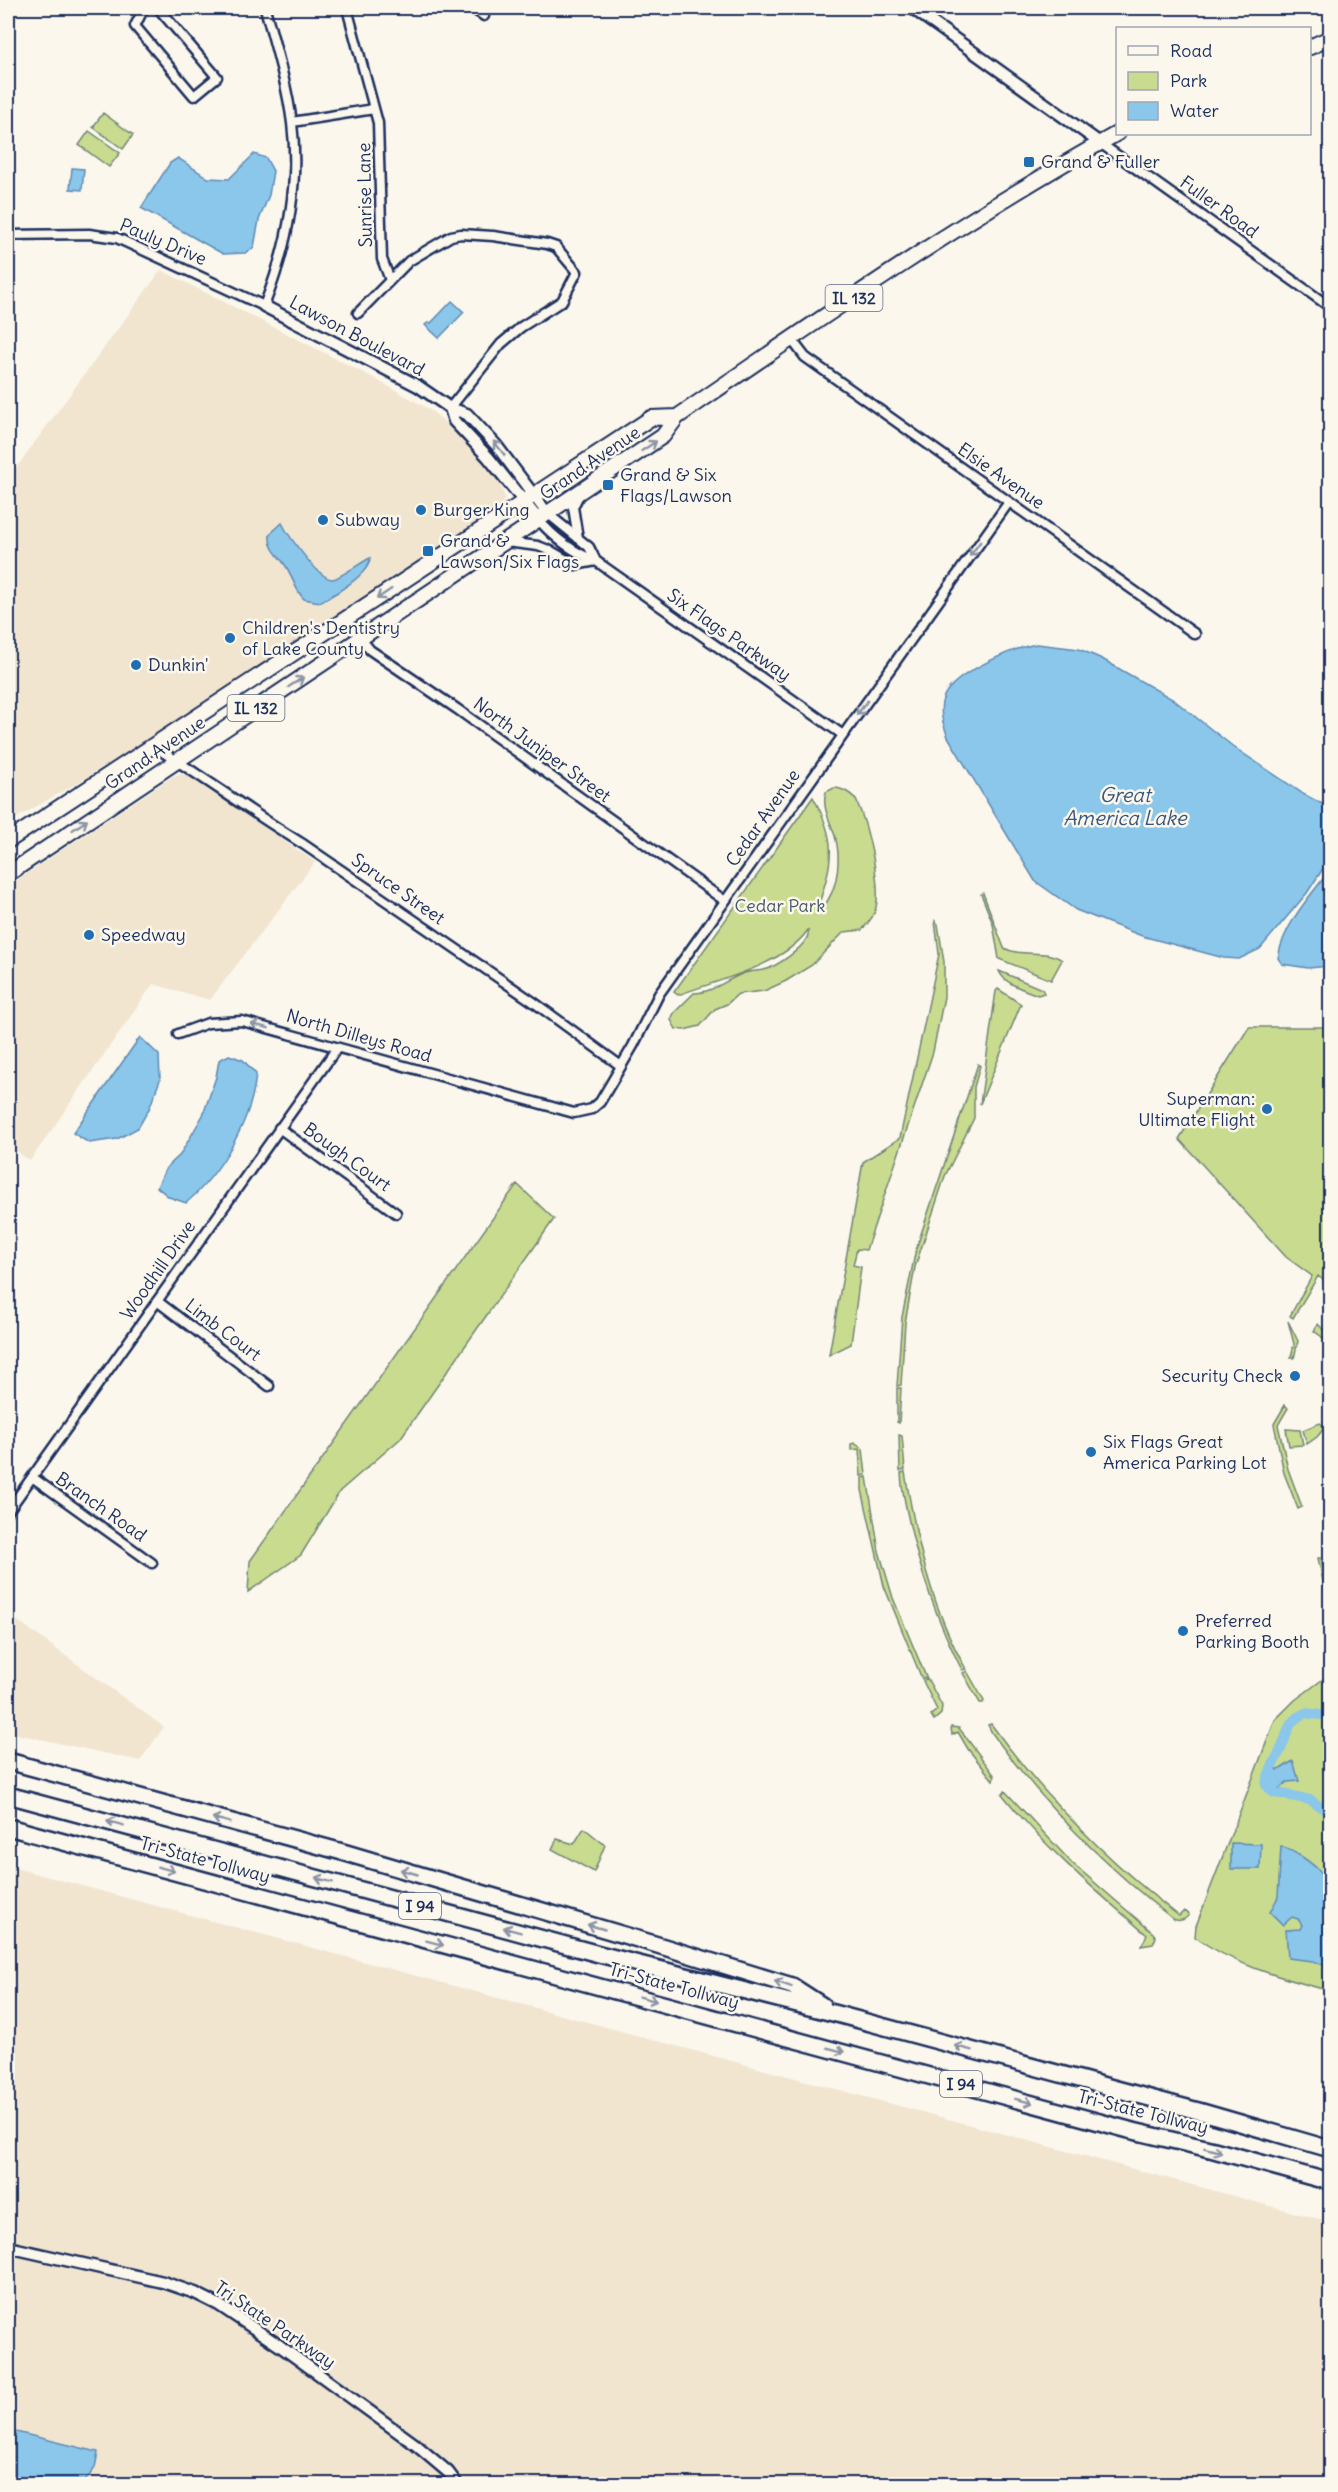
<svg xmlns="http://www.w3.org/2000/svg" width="1338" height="2492" viewBox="0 0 1338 2492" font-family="Delius,sans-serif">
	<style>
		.built { fill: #f1e5d0 }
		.green { fill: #c8db8f; stroke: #728576; stroke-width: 1.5 }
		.water { fill: #8bc6eb; stroke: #5e8ab3; stroke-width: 1.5 }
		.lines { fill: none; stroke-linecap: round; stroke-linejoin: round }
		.canal { stroke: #8bc6eb; stroke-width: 10 }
		.minor-casing { stroke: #1b2f5e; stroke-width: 13 }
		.tertiary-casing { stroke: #1b2f5e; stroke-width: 15 }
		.primary-casing { stroke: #1b2f5e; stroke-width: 18 }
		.motorway-casing { stroke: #1b2f5e; stroke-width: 20 }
		.minor { stroke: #fbf7ec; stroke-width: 8 }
		.tertiary { stroke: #fbf7ec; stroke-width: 10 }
		.primary { stroke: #fbf7ec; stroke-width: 14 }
		.motorway { stroke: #fbf7ec; stroke-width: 15 }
		.oneway { stroke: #8b93a5 }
		.poi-dot { fill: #1f6fb2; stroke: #fbf7ec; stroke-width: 2 }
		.labels { text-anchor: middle; stroke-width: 5; stroke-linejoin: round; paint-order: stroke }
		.shield { fill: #fbf7ec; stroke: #5e6b89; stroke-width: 1.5 }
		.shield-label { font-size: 16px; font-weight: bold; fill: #1b2f5e }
		.poi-label { font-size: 18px; fill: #1b2f5e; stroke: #fbf7ec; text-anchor: start }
		.street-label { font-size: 18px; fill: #1b2f5e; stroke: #fbf7ec }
		.park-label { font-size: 18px; fill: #465a6a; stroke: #fbf7ec }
		.water-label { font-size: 20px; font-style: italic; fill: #375581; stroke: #fbf7ec }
	</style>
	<rect width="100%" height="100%" fill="#fbf7ec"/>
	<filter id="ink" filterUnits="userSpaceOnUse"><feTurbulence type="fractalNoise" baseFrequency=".0167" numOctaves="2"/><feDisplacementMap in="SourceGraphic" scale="12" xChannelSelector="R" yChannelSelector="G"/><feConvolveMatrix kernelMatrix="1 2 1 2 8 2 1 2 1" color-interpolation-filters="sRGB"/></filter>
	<g filter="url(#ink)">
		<path class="built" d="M161 270 370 376 429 409 463 437 482 458 499 481 505 498 501 505 489 515 212 698 84 779 8 823V479Z
			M181 774 191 777 315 862 210 1000 153 984 30 1161 8 1145V886L173 776Z
			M8 1614 164 1727 140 1761 8 1732Z
			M8 1866 1330 2222V2484H8Z"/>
		<path class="green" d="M103 113 133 135 123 149 93 127Z
			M89 131 120 153 109 167 79 145Z
			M834 788C842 788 853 794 857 802 867 825 883 887 875 911 873 918 867 924 862 930L844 932 812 965 786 981 764 991 738 994 727 1004 715 1009 700 1026 684 1030 676 1029 671 1020 674 1013 694 993C712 993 726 980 742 974 751 970 761 972 770 968 782 962 812 943 808 930 783 966 718 980 678 995L674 992 813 797C840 845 831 864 816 914 824 909 828 900 832 892 839 875 840 853 835 836 831 823 821 806 826 792Z
			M983 893 1004 948C1022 958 1044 948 1062 960L1051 980 999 959 993 924 981 894Z
			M935 921 938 924 944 962V997L933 1052 866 1250 857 1249 853 1265 861 1267 851 1344 829 1355 863 1162 900 1138 939 954Z
			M999 971 1042 989 1044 993 1038 995C1025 990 1004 984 999 971Z
			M998 989 1021 1004 980 1104 996 991Z
			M1249 1027H1330V1285L1318 1276 1293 1318 1290 1316 1312 1276 1286 1257 1179 1139Z
			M978 1064 980 1066 974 1087V1118L945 1176 915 1267 905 1323 901 1385 897 1386 902 1317 916 1249Z
			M517 1184 554 1219 400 1439 340 1491 301 1555 248 1592 250 1561Z
			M1288 1321 1298 1341 1294 1358 1291 1357 1294 1344Z
			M1318 1324 1330 1337V1349L1322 1337 1314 1331Z
			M897 1388H901L899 1423 897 1422Z
			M1285 1405 1288 1408 1278 1425 1288 1469 1302 1507 1298 1509 1284 1473 1274 1424Z
			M1320 1423 1325 1427 1317 1437 1307 1444 1303 1430Z
			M1286 1429 1300 1430 1303 1445 1289 1446Z
			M899 1435 902 1436 905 1470 900 1471Z
			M854 1443 863 1449 866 1475 861 1476 859 1449 851 1450V1444Z
			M905 1472C916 1539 932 1610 966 1669L962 1670C932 1611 913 1551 902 1486L901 1473Z
			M867 1477 879 1551 893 1598 926 1677 922 1679 884 1586 862 1490V1478Z
			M1318 1558H1321L1330 1600 1326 1595Z
			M967 1671 984 1701 983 1703H980L963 1673Z
			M1330 1674V1991C1283 1978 1235 1966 1195 1937L1196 1926 1275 1720 1295 1700Z
			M927 1678 942 1706 941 1714 934 1720 931 1715 937 1710 923 1681Z
			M991 1724C1044 1797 1107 1860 1179 1916L1184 1911 1189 1914C1186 1920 1179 1922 1173 1919 1104 1865 1043 1804 992 1733L988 1725Z
			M951 1727 959 1728 995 1776 993 1780 968 1749 958 1732 952 1735Z
			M1005 1791 1071 1862 1153 1933 1156 1937 1153 1944 1141 1946 1147 1935C1096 1891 1044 1847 1002 1794Z
			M584 1828 605 1845 594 1872 552 1849 557 1839 574 1844Z"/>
		<path class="water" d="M254 154 266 158 273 171 269 195 259 220 254 247 245 253 223 254 141 208 170 163 178 158 208 178 229 179Z
			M72 168 84 169 82 190 70 189Z
			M452 301 464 312 439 338 425 325 429 322 431 323Z
			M282 523C288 535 319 580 333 579 339 578 362 562 370 558 370 574 334 595 320 602L304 599C295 590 293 578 287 568 280 556 268 549 270 534Z
			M1037 644 1079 649 1102 659 1174 700 1235 748 1305 795 1330 808V858L1307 893 1260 949 1239 959 1224 958 1142 936 1076 910 1035 881 948 737C943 724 938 710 944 696 955 673 1013 648 1037 644Z
			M1330 870V966L1308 968 1282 964 1278 958C1283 925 1311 895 1330 870Z
			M140 1037 159 1055 160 1080 149 1109 138 1128 117 1139 89 1143 73 1133Z
			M229 1055 243 1060 256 1074C252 1120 221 1173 186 1203L169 1197 157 1187 166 1168 180 1155 203 1115 216 1077 219 1060Z
			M1293 1761 1299 1781 1287 1782 1274 1793 1266 1785 1271 1765 1279 1770Z
			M1231 1843 1261 1844 1260 1869H1231Z
			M1281 1846C1301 1854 1316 1865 1330 1882V1967L1313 1961 1288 1958 1286 1930 1300 1929 1302 1925 1298 1919 1292 1917 1283 1925 1270 1912 1278 1897Z
			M8 2430 98 2452 95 2468 83 2484H8Z"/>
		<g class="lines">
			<path class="canal" d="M1288 1795 1274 1793 1266 1785C1268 1770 1275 1762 1281 1749 1289 1732 1286 1722 1305 1713L1321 1715
				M1291 1796 1310 1800 1330 1813"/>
			<defs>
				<path id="minor" d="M144 8 135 26 194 96 217 77 158 8
					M472 8 484 16
					M348 12 378 123 382 259 390 280
					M292 122 374 109
					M1100 143 1330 307
					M8 235 89 234 117 238 264 306C287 248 300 187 292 123 287 84 275 46 265 8
					M358 313 409 261 451 236 461 234 493 236 547 244 556 247 577 272 562 301 521 327 501 344 450 408
					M792 340 805 357 1195 634
					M547 513 589 547 596 561
					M538 519C554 538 573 552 596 561L843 735
					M578 538 573 507 580 493
					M506 542 538 546 551 551 575 565 596 561
					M346 620 370 650 457 709 725 901
					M153 746C204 777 252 813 303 844L532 1001 621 1066
					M178 1034 208 1023 242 1021 574 1113 592 1109 600 1102 633 1046 659 994 1009 502
					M279 1128 396 1213
					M157 1301 269 1386
					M32 1477 152 1563
					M8 1511 337 1048"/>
				<path id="tertiary" d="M912 8 1100 143
					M264 306 418 386 450 408 467 414 496 445 547 513
					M450 408 454 421 488 457 538 519
					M8 2247 163 2282 195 2293 219 2305 280 2346 416 2445 448 2472 457 2484"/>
				<path id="primary" d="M1310 47 1330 38
					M8 841 651 418 677 417
					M8 874 663 436 677 417C821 318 965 218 1118 133"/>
				<path id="motorway" d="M8 1761 346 1853 651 1943 792 1986 823 2006
					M8 1795 599 1954 833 2013 1202 2112 1330 2149
					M8 1827 1129 2130 1214 2150 1330 2182"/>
			</defs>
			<use href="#minor" class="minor-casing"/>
			<use href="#tertiary" class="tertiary-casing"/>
			<use href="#primary" class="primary-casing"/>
			<use href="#motorway" class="motorway-casing"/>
			<use href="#minor" class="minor"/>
			<use href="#tertiary" class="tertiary"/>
			<use href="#primary" class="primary"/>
			<use href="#motorway" class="motorway"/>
		</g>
		<defs><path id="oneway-shaft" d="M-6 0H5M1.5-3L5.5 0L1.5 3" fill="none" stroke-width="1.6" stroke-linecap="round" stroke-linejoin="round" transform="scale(1.5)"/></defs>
		<g class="oneway">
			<use href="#oneway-shaft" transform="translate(649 446) rotate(-33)"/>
			<use href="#oneway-shaft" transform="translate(499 448) rotate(-128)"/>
			<use href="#oneway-shaft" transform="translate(975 549) rotate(126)"/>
			<use href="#oneway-shaft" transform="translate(384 594) rotate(146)"/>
			<use href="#oneway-shaft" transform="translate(296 682) rotate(-33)"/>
			<use href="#oneway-shaft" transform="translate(862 708) rotate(126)"/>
			<use href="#oneway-shaft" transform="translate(80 825) rotate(-34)"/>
			<use href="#oneway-shaft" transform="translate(260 1026) rotate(-166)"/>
			<use href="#oneway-shaft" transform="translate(221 1820) rotate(-165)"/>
			<use href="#oneway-shaft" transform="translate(115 1823) rotate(-165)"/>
			<use href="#oneway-shaft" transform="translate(166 1869) rotate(15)"/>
			<use href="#oneway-shaft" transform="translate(409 1872) rotate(-164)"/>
			<use href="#oneway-shaft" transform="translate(324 1880) rotate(-165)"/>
			<use href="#oneway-shaft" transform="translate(596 1927) rotate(-164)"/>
			<use href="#oneway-shaft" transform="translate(512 1930) rotate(-165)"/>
			<use href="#oneway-shaft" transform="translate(435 1943) rotate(15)"/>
			<use href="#oneway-shaft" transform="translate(783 1984) rotate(-162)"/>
			<use href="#oneway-shaft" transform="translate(648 1999) rotate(15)"/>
			<use href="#oneway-shaft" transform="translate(963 2048) rotate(-165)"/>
			<use href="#oneway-shaft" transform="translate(836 2050) rotate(15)"/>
			<use href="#oneway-shaft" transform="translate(1024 2101) rotate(14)"/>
			<use href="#oneway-shaft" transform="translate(1213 2150) rotate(14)"/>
		</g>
	</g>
	<g class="poi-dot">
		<rect x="1023" y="156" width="12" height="12" rx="3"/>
		<rect x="602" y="479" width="12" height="12" rx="3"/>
		<circle cx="421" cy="510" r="6"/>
		<circle cx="323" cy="520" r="6"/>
		<rect x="422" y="545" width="12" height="12" rx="3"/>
		<circle cx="230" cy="638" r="6"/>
		<circle cx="136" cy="665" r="6"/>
		<circle cx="89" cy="935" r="6"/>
		<circle cx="1267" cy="1109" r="6"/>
		<circle cx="1295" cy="1376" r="6"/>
		<circle cx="1091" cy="1452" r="6"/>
		<circle cx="1183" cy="1631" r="6"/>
	</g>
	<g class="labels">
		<g class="shield">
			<rect x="825.5" y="285" width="57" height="26" rx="4.5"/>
			<rect x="227.5" y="695" width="57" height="26" rx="4.5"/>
			<rect x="399" y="1893" width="42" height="26" rx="4.5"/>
			<rect x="940" y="2071" width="42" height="26" rx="4.5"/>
		</g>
		<g class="shield-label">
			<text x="854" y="304">IL 132</text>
			<text x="256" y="714">IL 132</text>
			<text x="420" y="1912">I 94</text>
			<text x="961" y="2090">I 94</text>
		</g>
		<g class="poi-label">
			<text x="1041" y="168">Grand &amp; Fuller</text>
			<text x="620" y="481">Grand &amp; Six<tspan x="620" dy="21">Flags/Lawson</tspan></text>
			<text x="433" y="516">Burger King</text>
			<text x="335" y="526">Subway</text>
			<text x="440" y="547">Grand &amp;<tspan x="440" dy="21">Lawson/Six Flags</tspan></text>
			<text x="242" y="634">Children's Dentistry<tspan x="242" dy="21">of Lake County</tspan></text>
			<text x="148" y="671">Dunkin'</text>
			<text x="101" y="941">Speedway</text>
			<text x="1255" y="1105" text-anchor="end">Superman:<tspan x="1255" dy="21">Ultimate Flight</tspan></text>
			<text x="1283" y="1382" text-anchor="end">Security Check</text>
			<text x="1103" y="1448">Six Flags Great<tspan x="1103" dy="21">America Parking Lot</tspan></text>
			<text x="1195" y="1627">Preferred<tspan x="1195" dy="21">Parking Booth</tspan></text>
		</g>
		<g class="street-label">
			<text transform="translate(365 195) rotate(-91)" y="6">Sunrise Lane</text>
			<text transform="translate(1219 207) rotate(36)" y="6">Fuller Road</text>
			<text transform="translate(163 242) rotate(23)" y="6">Pauly Drive</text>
			<text transform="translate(357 336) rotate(28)" y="6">Lawson Boulevard</text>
			<text transform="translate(590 463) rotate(-34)" y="6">Grand Avenue</text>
			<text transform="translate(1001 476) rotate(35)" y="6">Elsie Avenue</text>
			<text transform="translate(729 635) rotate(35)" y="6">Six Flags Parkway</text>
			<text transform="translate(542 750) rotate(36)" y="6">North Juniper Street</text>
			<text transform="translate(155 753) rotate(-34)" y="6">Grand Avenue</text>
			<text transform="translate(763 818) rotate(-55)" y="6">Cedar Avenue</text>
			<text transform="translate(398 889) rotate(35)" y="6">Spruce Street</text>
			<text transform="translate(359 1036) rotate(16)" y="6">North Dilleys Road</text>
			<text transform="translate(347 1157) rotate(36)" y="6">Bough Court</text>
			<text transform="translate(158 1270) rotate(-55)" y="6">Woodhill Drive</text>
			<text transform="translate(223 1330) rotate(37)" y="6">Limb Court</text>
			<text transform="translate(101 1507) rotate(35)" y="6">Branch Road</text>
			<text transform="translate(205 1860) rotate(15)" y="6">Tri-State Tollway</text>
			<text transform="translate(674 1986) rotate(15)" y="6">Tri-State Tollway</text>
			<text transform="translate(1143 2112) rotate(14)" y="6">Tri-State Tollway</text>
			<text transform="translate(275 2325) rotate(34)" y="6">Tri State Parkway</text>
		</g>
		<g class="park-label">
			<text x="780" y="912">Cedar Park</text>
		</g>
		<g class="water-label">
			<text x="1125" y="802">Great<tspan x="1125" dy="23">America Lake</tspan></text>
		</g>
	</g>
	<rect width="1338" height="2492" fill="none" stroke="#fbf7ec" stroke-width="30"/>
	<rect x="15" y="15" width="1308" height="2462" fill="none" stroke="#1b2f5e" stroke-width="2" filter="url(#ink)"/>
	<rect x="1116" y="27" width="195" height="108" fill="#fbf7ec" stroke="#a1a7b3" stroke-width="1.5"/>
	<rect x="1128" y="46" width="30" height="9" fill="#fbf7ec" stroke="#a1a7b3" stroke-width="1.5"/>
	<text x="1170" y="57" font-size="18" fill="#1b2f5e">Road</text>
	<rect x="1128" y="72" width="30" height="18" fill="#c8db8f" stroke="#a1a7b3" stroke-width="1.5"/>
	<text x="1170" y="87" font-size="18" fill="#1b2f5e">Park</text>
	<rect x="1128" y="102" width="30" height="18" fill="#8bc6eb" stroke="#a1a7b3" stroke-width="1.5"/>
	<text x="1170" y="117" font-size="18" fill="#1b2f5e">Water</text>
</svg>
